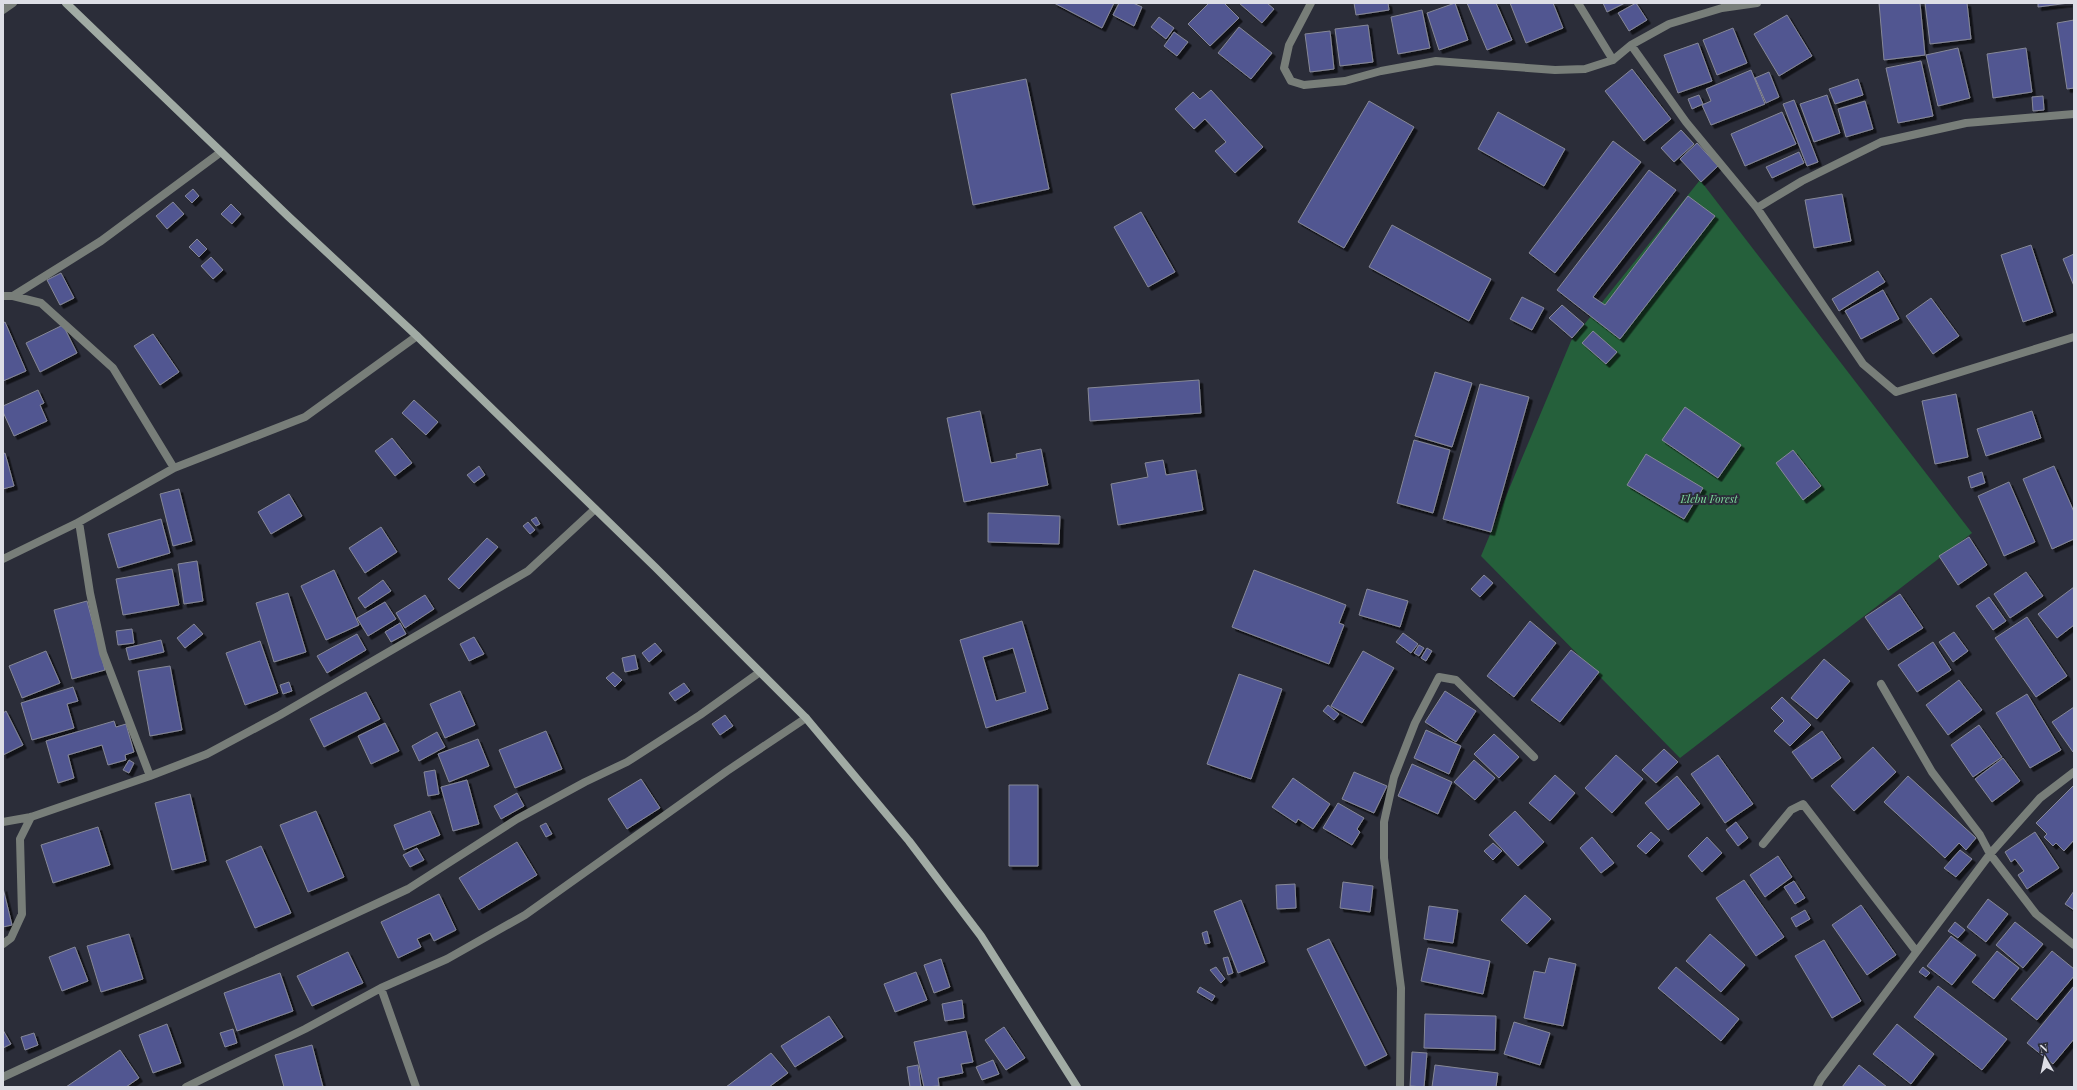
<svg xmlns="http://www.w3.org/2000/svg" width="2077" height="1090" viewBox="0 0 2077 1090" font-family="'Playfair Display',serif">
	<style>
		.green { fill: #25603b }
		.building { fill: #515691; stroke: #868897; fill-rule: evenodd; filter: url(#shadow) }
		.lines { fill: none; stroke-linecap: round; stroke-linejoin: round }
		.street { stroke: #787e79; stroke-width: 8 }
		.secondary { stroke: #a1aba4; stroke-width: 8 }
		.labels { text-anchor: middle; stroke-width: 4; stroke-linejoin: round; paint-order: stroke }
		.park-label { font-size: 11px; font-style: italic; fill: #7edb9d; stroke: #2b2d39 }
	</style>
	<defs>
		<filter id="shadow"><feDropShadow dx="3.5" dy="3.5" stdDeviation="0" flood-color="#0009"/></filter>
	</defs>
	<rect width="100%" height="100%" fill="#2b2d39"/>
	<path class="green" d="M1700 180 1972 533 1680 758 1481 556 1571 341Z"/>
	<path class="building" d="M1054 3H1114L1102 28Z
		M1119 3H1133L1142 7 1134 26 1113 15Z
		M1209 3H1224L1239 18 1210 46 1188 24Z
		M1239 3H1267L1274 9 1262 23Z
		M1354 3H1388L1389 10 1356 15Z
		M1455 3 1468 40 1439 50 1427 13Z
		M1467 3H1496L1512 40 1487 50Z
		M1510 3H1553L1563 28 1526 43Z
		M1603 3H1625L1607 12Z
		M1636 3 1647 20 1629 31 1618 13Z
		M1879 3H1920L1925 55 1884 60Z
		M1925 3H1967L1971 39 1930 44Z
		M2038 3H2069L2038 7Z
		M1422 10 1430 48 1398 54 1391 17Z
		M1787 15 1812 56 1779 76 1754 34Z
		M1159 17 1174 28 1166 39 1151 27Z
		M2074 20V88L2067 89 2057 23Z
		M1368 25 1373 62 1340 66 1335 29Z
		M1239 27 1272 53 1251 79 1218 53Z
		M1733 28 1747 63 1717 75 1703 40Z
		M1330 31 1334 69 1310 72 1305 34Z
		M1174 32 1188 42 1177 56 1164 46Z
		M1698 43 1712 81 1678 93 1664 55Z
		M1958 48 1970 98 1938 106 1926 55Z
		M2026 48 2032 92 1993 98 1987 54Z
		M1921 61 1933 116 1898 123 1886 68Z
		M1632 69 1671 119 1644 141 1605 91Z
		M1751 70 1765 104 1711 125 1702 105 1711 101 1706 89Z
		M1769 72 1779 97 1766 103 1755 78Z
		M1026 79 1049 189 973 205 951 94Z
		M1858 79 1863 95 1835 104 1829 89Z
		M1211 90 1263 147 1235 173 1215 151 1226 142 1205 119 1194 129 1175 109 1193 92 1200 99Z
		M1699 95 1703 104 1692 109 1688 99Z
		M1827 95 1840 133 1814 142 1800 104Z
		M2043 96 2044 110 2033 111 2032 97Z
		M1794 100 1818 162 1807 166 1783 104Z
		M1369 101 1414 127 1344 248 1298 222Z
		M1865 101 1873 129 1846 137 1838 109Z
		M1498 112 1565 149 1544 186 1478 149Z
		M1782 112 1796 144 1745 166 1731 134Z
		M1681 130 1694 144 1674 162 1661 148Z
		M1613 141 1641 162 1555 273 1529 253Z
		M1697 143 1718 166 1701 182 1680 159Z
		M1799 152 1804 163 1772 178 1766 167Z
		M1649 170 1676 190 1593 297 1605 305 1688 196 1715 216 1620 339 1557 290Z
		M193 189 199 196 192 203 185 196Z
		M1842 194 1851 241 1814 248 1805 200Z
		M173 202 184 214 167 229 156 216Z
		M231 204 241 214 232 224 221 214Z
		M1141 212 1175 272 1148 287 1114 227Z
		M1392 225 1491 279 1469 321 1369 267Z
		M197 239 207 249 199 257 189 247Z
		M2031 245 2053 312 2023 322 2001 255Z
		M2074 254V286L2063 259Z
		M211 257 223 270 213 279 201 266Z
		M1878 271 1885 282 1839 311 1832 299Z
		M61 273 74 298 60 305 47 280Z
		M1883 290 1899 319 1861 339 1845 311Z
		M1522 297 1544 308 1532 330 1510 319Z
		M1931 298 1959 336 1933 354 1906 316Z
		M1562 305 1584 324 1572 338 1549 318Z
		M5 322 26 371 3 381V323Z
		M63 325 77 353 40 372 26 343Z
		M1593 331 1617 352 1606 364 1582 343Z
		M153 334 179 372 160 385 134 346Z
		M1435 372 1472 383 1452 447 1415 436Z
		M1199 380 1201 413 1090 421 1088 388Z
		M1480 384 1529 397 1491 532 1443 519Z
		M38 390 44 403 40 405 47 421 14 436 3 412V406Z
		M1956 394 1968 457 1935 464 1922 401Z
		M414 400 438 422 426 435 402 413Z
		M1685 407 1741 445 1718 478 1662 440Z
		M980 411 991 463 1017 458 1016 454 1041 449 1048 485 964 502 947 418Z
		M2032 411 2041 438 1986 456 1977 429Z
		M392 438 412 463 395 476 375 451Z
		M1414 440 1450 450 1433 513 1397 503Z
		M1793 450 1821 486 1803 500 1776 463Z
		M5 453 14 486 3 489V454Z
		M1646 454 1703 488 1684 519 1627 485Z
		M1163 460 1166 475 1196 470 1203 510 1118 525 1111 484 1148 477 1145 463Z
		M479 466 485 475 474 483 467 475Z
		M2054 466 2074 512V539L2052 549 2023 479Z
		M1982 472 1985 483 1971 488 1968 477Z
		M2009 482 2035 542 2004 556 1978 496Z
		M179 489 192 541 173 546 160 494Z
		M289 494 302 516 271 534 258 512Z
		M988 513 1060 516 1059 544 988 542Z
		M536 517 540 524 536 526 531 520Z
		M161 519 170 553 118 568 108 534Z
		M528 522 535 530 530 534 523 526Z
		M381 527 397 552 365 573 349 548Z
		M1969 537 1987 565 1958 585 1939 556Z
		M487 538 498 547 459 589 448 579Z
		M197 561 203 601 184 604 178 564Z
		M172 569 179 605 123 615 116 579Z
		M334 570 359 625 326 640 301 586Z
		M1254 570 1346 605 1339 623 1344 625 1329 664 1232 627Z
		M2026 572 2043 596 2010 618 1994 594Z
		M1484 575 1493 583 1480 597 1471 589Z
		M383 580 391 591 365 608 358 598Z
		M2074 587V625L2057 638 2038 614Z
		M1367 589 1408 601 1400 627 1359 615Z
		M288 593 306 652 274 662 256 603Z
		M1900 594 1923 628 1888 650 1865 617Z
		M425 595 434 609 405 628 396 613Z
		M1989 597 2006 621 1993 630 1976 606Z
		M87 601 105 670 72 679 54 610Z
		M385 602 396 619 368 636 357 618Z
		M2027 617 2067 676 2036 697 1995 638Z
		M1022 621 1048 709 986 728 960 640ZM1013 648 1026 692 996 701 983 657Z
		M1530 621 1556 643 1514 697 1487 676Z
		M400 623 406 634 391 642 385 632Z
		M194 624 203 634 185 648 177 638Z
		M132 629 134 643 118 645 116 631Z
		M1954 632 1968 651 1953 662 1939 642Z
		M1403 633 1418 644 1411 653 1396 642Z
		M357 634 366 650 327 673 317 656Z
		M474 637 484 654 469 661 460 644Z
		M161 640 164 652 129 660 126 648Z
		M260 641 278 693 245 705 226 653Z
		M1933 642 1951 670 1917 692 1898 665Z
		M655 643 662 651 649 662 642 653Z
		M1419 645 1424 648 1419 656 1414 653Z
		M1427 648 1432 651 1426 661 1421 658Z
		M1571 650 1599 672 1560 722 1531 700Z
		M46 651 60 683 22 698 9 666Z
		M1363 651 1394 668 1362 723 1331 706Z
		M635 655 638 669 625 672 622 658Z
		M1824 659 1850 681 1817 719 1791 698Z
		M170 666 182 730 150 736 138 671Z
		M613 672 622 680 615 687 606 678Z
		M1239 674 1282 689 1251 779 1207 764Z
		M1959 680 1982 710 1948 735 1926 705Z
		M289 682 292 691 283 694 280 685Z
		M684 683 690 691 675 701 669 693Z
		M73 687 78 701 67 704 74 728 32 740 21 703Z
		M460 691 475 725 445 738 430 704Z
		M1445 691 1476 711 1456 742 1425 722Z
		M366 692 380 719 324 747 310 719Z
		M2027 694 2061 750 2030 768 1996 713Z
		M1782 697 1811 725 1790 746 1774 731 1784 721 1771 708Z
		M1328 705 1339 714 1334 720 1323 711Z
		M2074 707V751L2073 752 2052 722Z
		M6 711 23 745 3 755V713Z
		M725 715 733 726 720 735 712 724Z
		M114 721 116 727 126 724 134 752 125 755 126 760 108 765 102 745 68 755 74 778 58 783 46 741Z
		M385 723 399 751 371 764 358 736Z
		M1979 725 2002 757 1973 777 1951 745Z
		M1426 730 1461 746 1449 774 1414 758Z
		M546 731 562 769 515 788 499 750Z
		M1822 731 1841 758 1812 779 1792 752Z
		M437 732 445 747 419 761 412 746Z
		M1494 734 1519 757 1499 778 1474 754Z
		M478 739 489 766 449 782 438 754Z
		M1873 747 1896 772 1854 811 1831 786Z
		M1664 749 1678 762 1656 783 1642 770Z
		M1616 755 1643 779 1612 813 1585 788Z
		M1718 755 1753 804 1725 823 1691 774Z
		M2003 758 2020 781 1992 802 1975 779Z
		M129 760 134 763 129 773 123 770Z
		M1474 760 1495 778 1475 800 1454 782Z
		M1412 764 1452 782 1438 814 1398 796Z
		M435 770 439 794 428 796 424 772Z
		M1354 772 1387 786 1374 813 1342 799Z
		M1555 775 1575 793 1550 821 1529 803Z
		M1677 776 1700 804 1668 830 1645 803Z
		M1908 776 1976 838 1966 850 1959 843 1945 858 1884 802Z
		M1293 778 1330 804 1313 829 1298 819 1296 823 1272 807Z
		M641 779 660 808 627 829 608 799Z
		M467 780 479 824 453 831 441 787Z
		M1009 785H1038V866H1009Z
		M2074 785V840L2064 851 2056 843 2053 846 2044 837 2047 834 2036 823Z
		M517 793 524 806 501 819 494 806Z
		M190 794 206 861 172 870 155 803Z
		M1338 803 1364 818 1357 829 1360 832 1352 845 1323 828Z
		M316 811 344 877 308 892 280 825Z
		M430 811 440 835 404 850 394 825Z
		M1515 811 1544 842 1518 866 1489 835Z
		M1736 822 1748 838 1738 846 1726 830Z
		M546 823 552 834 546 837 540 826Z
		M98 827 110 865 53 883 41 845Z
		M1651 832 1660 840 1646 854 1637 846Z
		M2035 832 2059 868 2027 889 2018 875 2024 871 2015 859 2011 862 2005 852Z
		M1592 837 1614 863 1601 873 1580 848Z
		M1707 837 1722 853 1702 872 1688 856Z
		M517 842 537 875 479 910 459 878Z
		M1493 843 1502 851 1493 860 1484 851Z
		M261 846 291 913 255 928 226 861Z
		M417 848 424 860 410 867 403 855Z
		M1960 850 1972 859 1956 877 1944 868Z
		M1778 856 1792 877 1765 897 1750 875Z
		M1744 880 1784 937 1756 956 1716 898Z
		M1794 881 1805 898 1795 904 1784 887Z
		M1343 882 1373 886 1370 912 1340 908Z
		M1295 884 1296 908 1277 909 1276 885Z
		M3 888 12 925 3 927Z
		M2074 891V910L2065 904Z
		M439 894 456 930 434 941 430 933 417 939 421 947 398 958 381 922Z
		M1525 895 1551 919 1527 944 1501 920Z
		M1988 899 2008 914 1986 942 1967 927Z
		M1241 900 1265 962 1238 973 1214 911Z
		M1861 905 1896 955 1867 975 1832 925Z
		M1429 906 1458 910 1453 943 1424 939Z
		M1805 910 1810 919 1796 927 1791 918Z
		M1955 922 1965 930 1958 938 1948 931Z
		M2015 922 2043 944 2023 968 1996 945Z
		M1207 931 1210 943 1205 944 1202 933Z
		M129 934 143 979 101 992 87 946Z
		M1710 934 1745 965 1721 992 1686 961Z
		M1951 936 1976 955 1952 985 1927 966Z
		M1329 939 1387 1055 1365 1066 1307 949Z
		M1824 940 1861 1001 1832 1018 1795 956Z
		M75 947 88 981 62 991 49 957Z
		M1428 948 1490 961 1483 994 1421 981Z
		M1997 951 2019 968 1994 999 1972 982Z
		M2052 951 2074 969V976L2037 1020 2011 999Z
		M348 952 363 983 312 1006 297 976Z
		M1228 957 1233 973 1228 975 1223 958Z
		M1549 958 1576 964 1563 1026 1524 1018 1534 971 1545 973Z
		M941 959 950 987 934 993 924 965Z
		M1216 967 1225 979 1221 983 1210 970Z
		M1676 967 1739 1019 1721 1041 1658 988Z
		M1923 967 1930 973 1926 977 1919 972Z
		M916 972 927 1000 895 1012 884 984Z
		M280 973 293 1011 237 1031 224 993Z
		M1938 986 2007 1039 1982 1070 1914 1017Z
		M2074 986V1039L2053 1064 2027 1043Z
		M1200 987 1215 996 1212 1001 1197 992Z
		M962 1000 964 1018 945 1021 942 1004Z
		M1425 1014 1496 1016 1495 1050 1424 1048Z
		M829 1016 843 1037 795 1067 781 1046Z
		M1514 1022 1550 1033 1540 1065 1504 1054Z
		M167 1024 181 1063 153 1073 139 1035Z
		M1897 1024 1934 1054 1911 1084 1873 1054Z
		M1004 1027 1025 1058 1006 1070 985 1040Z
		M233 1029 237 1043 225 1047 220 1033Z
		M3 1030 11 1044 3 1048Z
		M966 1031 973 1062 961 1064 963 1073 938 1078 939 1086 924 1087 914 1042Z
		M34 1033 38 1045 25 1050 21 1037Z
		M312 1045 323 1087H284L275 1055Z
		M120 1050 139 1078 126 1087H66Z
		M1412 1052 1427 1053 1424 1087 1410 1086Z
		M771 1053 788 1073 769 1087H726Z
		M993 1060 999 1074 982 1080 976 1067Z
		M918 1065 921 1087H910L907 1067Z
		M1435 1065 1498 1073 1496 1087H1432Z
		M1859 1065 1887 1087H1842Z"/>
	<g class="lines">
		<path class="street" d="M1311 3 1289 45 1284 68 1291 81 1304 85 1345 81 1381 71 1436 61 1555 70 1585 69 1613 60 1631 45 1669 24 1722 8 1757 3
			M1578 3 1613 60
			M3 10 13 3
			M1631 45 1686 122 1757 208 1863 364 1896 392 2074 337
			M1757 208 1802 181 1881 142 1966 123 2074 114
			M3 296H13L41 303 113 368 174 468
			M13 296 101 241 221 152
			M79 522 90 593 103 653 150 776
			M3 559 79 522 174 468 305 417 417 336
			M1881 684 1932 772 1980 835 1990 854 2036 914 2074 945
			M3 822 31 817 150 776 207 754 280 715 528 571 595 509
			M1763 844 1791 810 1803 804 1916 951
			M3 944 11 938 22 914 20 839 31 817
			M381 988 416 1087
			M3 1077 408 889 517 819 585 782 627 762 700 715 760 672
			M186 1087 305 1029 381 988 447 959 525 915 727 771 806 718
			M1400 1087 1401 988 1384 858V822L1394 777 1415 723 1439 677 1456 680 1534 757
			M1817 1087 1821 1079 1990 854 2040 798 2074 772"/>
		<path class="secondary" d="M66 3 289 217 417 336 655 567 806 718 909 841 981 936 1077 1087"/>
	</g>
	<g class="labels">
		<g class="park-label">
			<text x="1709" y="503">Elebu Forest</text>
		</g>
	</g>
	<rect width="2077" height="1090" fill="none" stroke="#dddee6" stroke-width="8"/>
	<g transform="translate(2045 1058) rotate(351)" stroke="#2b2d39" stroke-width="3" paint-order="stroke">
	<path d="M0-3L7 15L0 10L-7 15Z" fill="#dddee6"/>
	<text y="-6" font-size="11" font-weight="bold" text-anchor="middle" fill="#dddee6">N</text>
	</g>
</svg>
